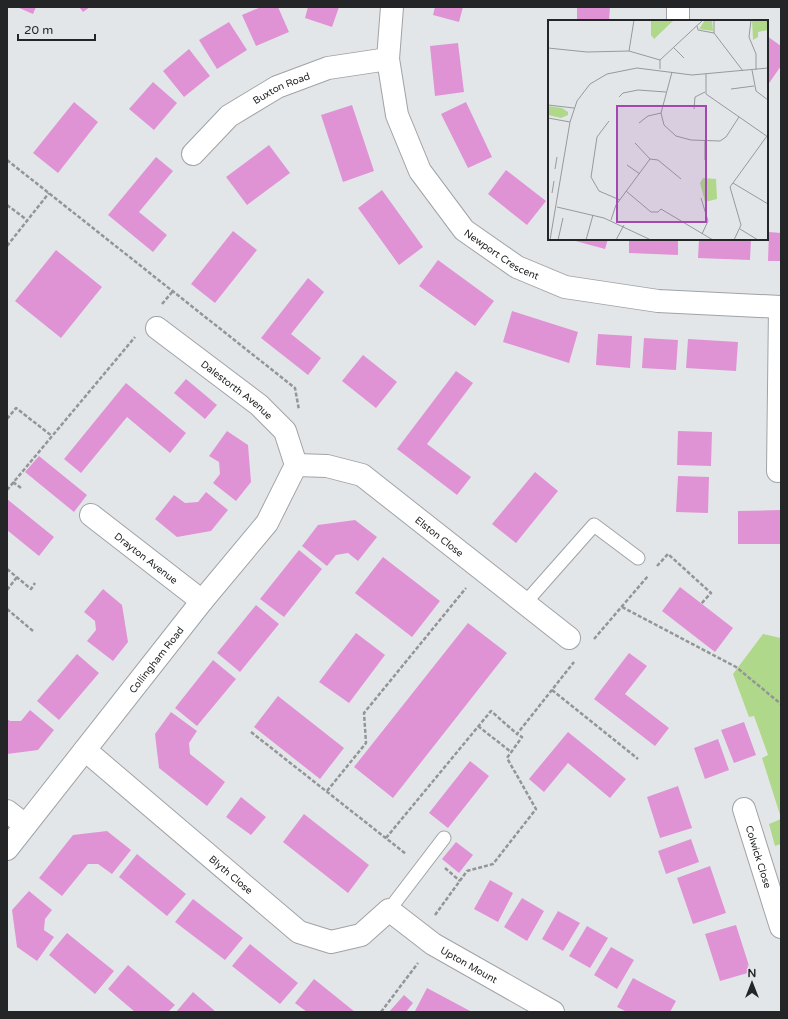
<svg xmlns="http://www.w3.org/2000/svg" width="788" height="1019" viewBox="0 0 788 1019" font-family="'Varela Round',sans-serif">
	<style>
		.green { fill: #b0d88b }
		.building { fill: #df93d5 }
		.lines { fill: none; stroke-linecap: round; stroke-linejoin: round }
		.service-casing { stroke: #a0a3a6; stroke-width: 15 }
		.minor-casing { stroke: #a0a3a6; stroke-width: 24 }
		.path { stroke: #939597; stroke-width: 2.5; stroke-dasharray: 4 2; stroke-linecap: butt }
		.service { stroke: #fff; stroke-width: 13 }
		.minor { stroke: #fff; stroke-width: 22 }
		.labels { text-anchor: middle; stroke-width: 3; stroke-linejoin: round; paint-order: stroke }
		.street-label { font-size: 10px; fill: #242526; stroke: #e3e6e9 }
		.inset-road { fill: none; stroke: #97999b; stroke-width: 1 }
		.view { fill: #a347b1; fill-opacity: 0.15; stroke: #a347b1; stroke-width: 2 }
		.inset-edge { fill: none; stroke: #242526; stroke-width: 2 }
	</style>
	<rect width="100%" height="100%" fill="#e3e6e9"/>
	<path class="green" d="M763 634 781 638V818L762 758 768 755 754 716 749 717 733 674Z
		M781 819V844L775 846 769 824Z"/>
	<path class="building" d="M17 7H36L33 14Z
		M79 7H90L83 12Z
		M261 7H278L289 32 256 46 242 15Z
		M308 7H339L332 27 305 18Z
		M435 7H463L459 22 433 15Z
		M577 7H610L609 21H577Z
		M229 22 247 50 217 69 199 40Z
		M767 36 781 46V66L767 86Z
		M458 43 464 92 435 96 430 46Z
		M189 49 210 76 184 97 163 71Z
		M153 82 177 103 154 130 129 109Z
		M74 102 98 122 58 173 33 153Z
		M466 102 492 157 468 168 441 114Z
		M352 105 374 171 343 182 321 115Z
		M269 145 290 173 247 205 226 177Z
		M156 157 173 171 139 212 167 235 153 252 108 215Z
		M506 170 546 201 527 225 488 194Z
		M382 190 423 247 399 265 358 208Z
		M233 231 257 250 215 303 191 284Z
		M769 232 781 233V261H768Z
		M568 239H608L605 249Z
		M629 239H678V255L629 253Z
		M699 239H751L750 260 698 258Z
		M56 250 102 287 61 338 15 301Z
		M438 260 494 301 475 326 419 286Z
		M308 278 324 292 291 334 321 358 308 375 261 338Z
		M512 311 578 332 569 363 503 342Z
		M598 334 632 336 630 368 596 365Z
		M644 338 678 340 676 370 642 368Z
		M688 339 738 342 736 371 686 368Z
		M363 355 397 382 376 408 342 381Z
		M456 371 473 383 427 444 471 477 457 495 397 449Z
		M186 379 217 405 205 419 174 393Z
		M126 383 186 433 170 453 127 417 81 473 64 459Z
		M227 431 248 445 251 482 236 501 213 483 220 474 219 462 209 456Z
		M678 431 712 432 711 466 677 465Z
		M39 456 87 495 74 512 25 472Z
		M535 472 558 491 516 543 492 524Z
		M678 476 709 477 708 513 676 512Z
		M206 492 228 510 211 531 177 537 155 519 174 495 185 503 198 502Z
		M7 499 54 537 39 556 7 530Z
		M781 510V544H738V511Z
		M355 520 377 537 358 561 348 553 336 555 327 566 302 546 318 525Z
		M299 550 322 569 284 617 260 599Z
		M383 557 440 601 412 637 355 593Z
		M680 587 733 628 715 652 662 611Z
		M103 589 122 605 128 642 113 661 87 641 96 630 95 621 84 612Z
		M256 605 279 624 240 672 217 653Z
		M468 623 507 653 393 798 354 767Z
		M356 633 385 655 349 703 319 682Z
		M629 653 647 666 625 694 669 728 655 746 594 699Z
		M77 654 99 673 59 720 37 701Z
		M213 660 236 679 197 726 175 708Z
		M278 696 344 748 320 779 254 727Z
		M30 710 54 730 38 750 7 754V719L10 721H21Z
		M171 712 197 731 189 743 190 754 225 782 207 806 159 768 155 734Z
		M744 722 756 755 734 763 721 730Z
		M568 732 626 779 610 798 568 763 544 792 529 779Z
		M718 739 729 770 705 779 694 748Z
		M470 761 489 776 448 828 429 813Z
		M678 786 692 828 660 838 647 797Z
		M241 797 266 817 251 835 226 817Z
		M304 814 369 865 348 893 283 842Z
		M107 831 131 850 112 874 98 864H88L62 896 39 878 73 835Z
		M691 839 699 862 666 874 658 851Z
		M456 842 473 855 459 873 442 859Z
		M137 854 186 894 167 916 119 877Z
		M710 866 726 913 693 924 677 878Z
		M490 880 513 893 498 922 474 909Z
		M29 891 52 910 45 919 44 930 54 937 37 961 17 947 12 910Z
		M522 898 544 911 527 941 504 927Z
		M193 899 243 938 225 960 175 922Z
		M558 911 580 923 563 951 542 939Z
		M736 925 751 972 720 981 705 934Z
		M587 926 608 938 590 968 569 956Z
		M67 933 114 971 95 994 49 955Z
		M250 944 298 983 280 1004 232 966Z
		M611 947 634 960 617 989 594 975Z
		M128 965 175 1005 168 1012H135L108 989Z
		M633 978 676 1001 670 1012H627L617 1007Z
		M314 979 355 1012H307L295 1003Z
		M427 988 472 1012H417L415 1011Z
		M193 992 216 1012H176Z
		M404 995 413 1003 406 1012H389Z"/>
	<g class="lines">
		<defs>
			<path id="service" d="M525 603 594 525 638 558
				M389 910 444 838"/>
			<g id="minor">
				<path id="s1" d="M392 7 388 59 397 115 420 171 464 230 517 267 565 287 658 301 781 307"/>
				<path d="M678 21V7"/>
				<path id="s2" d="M193 154 229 116 277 87 328 68 388 59"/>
				<path id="s3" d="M157 328 259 405 285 431 296 465"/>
				<path id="s4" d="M296 465 327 466 362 475 569 638"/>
				<path d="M778 471 780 307"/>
				<path id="s5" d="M91 515 202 601"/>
				<path id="s6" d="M85 750 299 932 331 942 361 935 389 910 433 944 553 1012"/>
				<path id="s7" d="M744 809 781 927"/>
				<path d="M7 811 25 825"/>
				<path id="s8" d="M7 849 202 601 267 523 296 465"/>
			</g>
		</defs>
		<use href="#service" class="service-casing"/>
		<use href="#minor" class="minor-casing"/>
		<path class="path" d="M7 160 295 388 299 410
			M7 205 27 220
			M7 246 49 193
			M162 304 173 291
			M7 419 16 408 52 436
			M13 482 21 488
			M7 490 135 337
			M657 566 668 554 711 593 701 604
			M7 569 31 589 35 583
			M7 590 17 577
			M622 607 736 667 781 704
			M7 609 33 631
			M594 639 648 576
			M552 690 638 759
			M478 726 511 752
			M251 732 406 854
			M327 791 366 743 364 713 466 588
			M386 838 491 711 517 734 574 662
			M445 868 460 881
			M435 915 467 871 493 864 536 809 507 758 522 737 517 734
			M381 1012 418 963"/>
		<use href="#service" class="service"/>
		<use href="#minor" class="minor"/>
	</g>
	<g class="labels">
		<g class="street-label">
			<text dy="4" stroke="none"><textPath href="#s2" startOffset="112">Buxton Road</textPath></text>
			<text dy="4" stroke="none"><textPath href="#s1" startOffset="288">Newport Crescent</textPath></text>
			<text dy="4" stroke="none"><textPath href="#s3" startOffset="101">Dalestorth Avenue</textPath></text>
			<text dy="4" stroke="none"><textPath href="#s4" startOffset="166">Elston Close</textPath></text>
			<text dy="4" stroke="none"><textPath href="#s5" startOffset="70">Drayton Avenue</textPath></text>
			<text dy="4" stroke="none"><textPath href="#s8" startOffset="241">Collingham Road</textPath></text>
			<text dy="4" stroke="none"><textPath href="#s7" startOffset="50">Colwick Close</textPath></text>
			<text dy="4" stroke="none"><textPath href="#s6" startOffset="192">Blyth Close</textPath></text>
			<text dy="4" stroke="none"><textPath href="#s6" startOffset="480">Upton Mount</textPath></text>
		</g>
	</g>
	<g transform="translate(548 20)">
		<rect width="220" height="220" fill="#e3e6e9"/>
		<path d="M103 0H126L106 19 103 15ZM157 0H164L165 11 151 9ZM204 0H220V10L210 12V17L205 20ZM0 86 14 88 20 92V95L13 98 0 95ZM155 158 168 159 169 179 157 182 152 163Z" fill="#b0d88b"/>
		<path class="inset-road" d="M203 0 201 17 208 34V50M149 6 150 10 166 13V0M166 13 195 51M0 28 39 32 81 31 112 40V49M126 28 136 38M81 31 86 0M112 40 155 0M204 50 208 71 220 80M124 52 113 93 116 105 128 116 143 120 172 121 178 117 191 97M158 54V74L220 117M183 69 206 66M71 77 75 73 90 70 118 72M0 85 26 88M146 89 147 77 157 72M0 98 22 102M61 101 49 117 43 157 51 171 72 180M91 103 100 96 113 93M87 123 102 139M102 139 110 140 133 159M157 140V121M79 145 92 154M7 149 9 137M185 163 220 184M78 171 103 192H110L113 189 165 220M4 173 6 161M153 178 160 201 154 214M9 187 56 198 103 220M63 200 68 185 102 139M192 209 210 220M2 220 22 102 29 81 42 64 59 54 89 48 144 55 220 48M10 220 15 198M38 220 45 195M68 220 76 205M186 220 193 205 182 167 219 116"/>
		<path class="view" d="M69 86H158V202H69Z"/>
		<rect width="220" height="220" class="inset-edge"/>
	</g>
	<rect width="788" height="1019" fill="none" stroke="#242526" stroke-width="16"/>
	<g transform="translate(752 983)" stroke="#e3e6e9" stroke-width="3" paint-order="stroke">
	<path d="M0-3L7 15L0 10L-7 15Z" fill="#242526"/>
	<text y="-6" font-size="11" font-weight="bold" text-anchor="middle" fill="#242526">N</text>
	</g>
	<path d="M18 34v6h77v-6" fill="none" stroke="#242526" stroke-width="2"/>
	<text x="24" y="34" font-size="12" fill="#242526" stroke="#e3e6e9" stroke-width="3" paint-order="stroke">20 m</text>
</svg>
